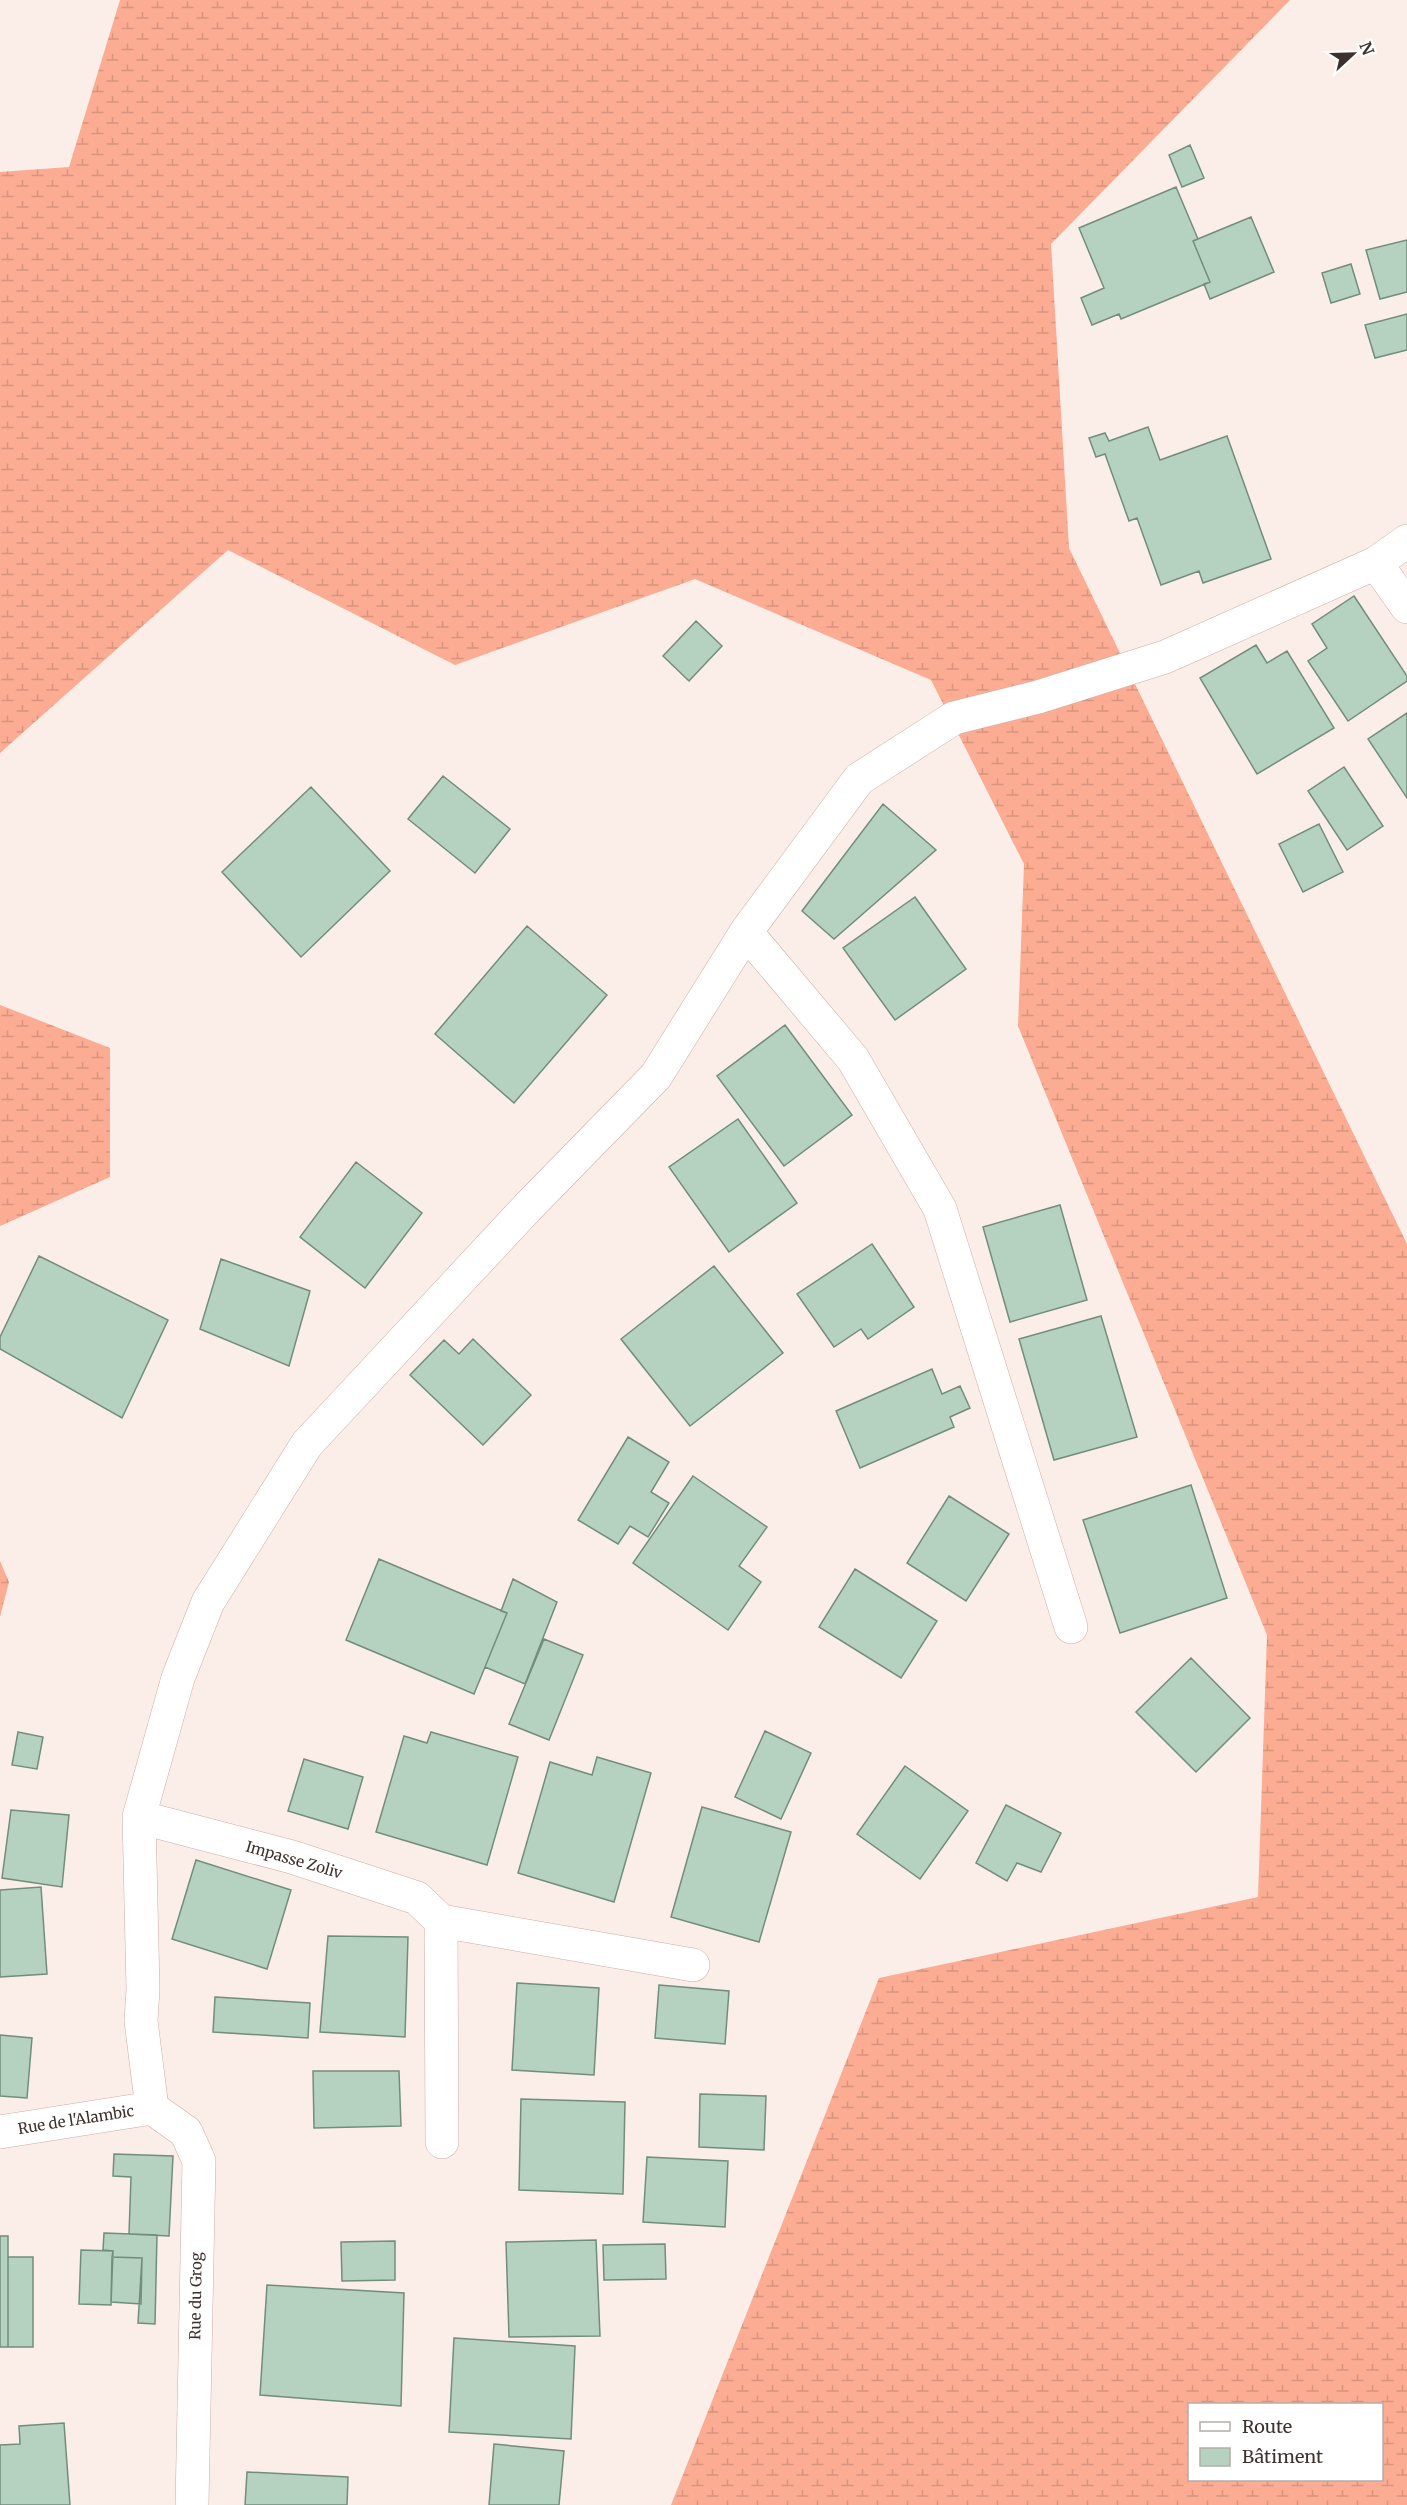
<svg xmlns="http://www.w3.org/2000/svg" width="1407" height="2505" viewBox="0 0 1407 2505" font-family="Merriweather,serif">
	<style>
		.wetland { fill: url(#wetland-marsh); fill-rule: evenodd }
		.building { fill: #b5d1bf; stroke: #738d7d; stroke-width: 1.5 }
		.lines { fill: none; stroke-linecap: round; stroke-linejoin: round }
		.minor-casing { stroke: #ccada3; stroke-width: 34 }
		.minor { stroke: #fff; stroke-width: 33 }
		.labels { text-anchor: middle; stroke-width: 4.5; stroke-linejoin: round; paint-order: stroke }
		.street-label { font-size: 15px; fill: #3e312d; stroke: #fff }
	</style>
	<defs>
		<pattern id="wetland-marsh" width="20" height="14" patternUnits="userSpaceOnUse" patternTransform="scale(1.5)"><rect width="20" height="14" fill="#fbac93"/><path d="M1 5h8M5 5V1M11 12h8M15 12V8" fill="none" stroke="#d8947f"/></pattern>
	</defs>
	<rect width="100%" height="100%" fill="#fbeee9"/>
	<path class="wetland" d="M120 0H1290L1051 244 1069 548 1407 1244V2505H671L879 1978 1258 1897 1267 1635 1018 1026 1024 864 931 680 695 579 455 665 228 550 0 753V172L69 167ZM1190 2404H1382V2480H1190Z
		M0 1005 110 1048V1177L0 1226Z
		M0 1561 9 1582 0 1617Z"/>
	<path class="building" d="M1190 145 1204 178 1182 187 1169 155Z
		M1176 187 1198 239 1193 241 1210 282 1121 319 1119 314 1092 325 1081 298 1104 288 1079 228Z
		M1251 217 1274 272 1210 299 1204 284 1210 282 1193 241Z
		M1407 240V292L1380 299 1366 250Z
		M1351 264 1360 294 1331 303 1322 273Z
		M1407 314V350L1375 358 1365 325Z
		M1148 427 1160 460 1227 436 1271 559 1203 583 1199 571 1161 585 1137 518 1129 521 1105 454 1096 457 1089 438 1105 433 1109 441Z
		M1354 596 1407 676V681L1348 721 1308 661 1327 648 1312 624Z
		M696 621 722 646 689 681 663 656Z
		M1256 645 1267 663 1287 651 1334 728 1257 774 1200 678Z
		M1407 713V798L1368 739Z
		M1344 767 1383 826 1347 850 1308 791Z
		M443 776 510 829 475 873 408 819Z
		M311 787 390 871 301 957 222 872Z
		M883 804 936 850 834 939 802 911Z
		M1319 824 1343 872 1303 892 1279 844Z
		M915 897 966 969 895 1020 843 948Z
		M527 926 607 995 514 1103 435 1034Z
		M785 1025 852 1115 784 1166 717 1076Z
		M738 1119 797 1203 729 1252 669 1167Z
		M356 1162 422 1213 365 1288 300 1237Z
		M1060 1205 1087 1300 1010 1322 983 1227Z
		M872 1244 914 1307 868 1339 861 1329 834 1347 797 1294Z
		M39 1256 168 1320 122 1418 0 1349V1337Z
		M221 1259 310 1291 289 1366 200 1329Z
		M714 1266 783 1353 690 1426 621 1339Z
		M1101 1316 1137 1437 1054 1460 1019 1339Z
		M473 1339 531 1395 483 1445 410 1375 444 1340 459 1354Z
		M932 1369 942 1394 960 1386 970 1408 950 1417 954 1427 860 1468 836 1411Z
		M628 1437 669 1462 651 1492 669 1503 648 1537 630 1526 618 1544 578 1520Z
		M693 1476 767 1527 739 1566 761 1582 728 1630 633 1563Z
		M1191 1485 1227 1598 1120 1633 1083 1520Z
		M949 1496 1009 1534 966 1601 907 1563Z
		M379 1559 507 1613 474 1694 346 1640Z
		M855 1569 937 1621 901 1678 819 1627Z
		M513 1579 557 1602 525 1684 485 1667 507 1613 501 1611Z
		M544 1639 583 1655 549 1740 509 1724Z
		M1191 1658 1250 1718 1196 1772 1136 1712Z
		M765 1731 811 1753 781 1819 735 1797Z
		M18 1732 43 1737 37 1769 12 1765Z
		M431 1732 518 1757 487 1865 376 1832 404 1736 427 1743Z
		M597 1757 651 1773 614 1902 518 1873 550 1762 592 1775Z
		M304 1759 363 1777 348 1829 288 1811Z
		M905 1766 968 1811 920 1879 857 1834Z
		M1006 1805 1061 1833 1041 1872 1017 1863 1007 1881 976 1863Z
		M702 1807 791 1832 759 1942 671 1917Z
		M11 1810 69 1815 62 1887 2 1878Z
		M196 1860 291 1890 267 1969 172 1939Z
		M41 1887 47 1974 0 1977V1890Z
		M328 1936 408 1937 405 2037 320 2032Z
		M517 1983 599 1988 594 2075 512 2070Z
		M659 1985 729 1991 725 2044 655 2038Z
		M215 1997 310 2003 308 2038 213 2032Z
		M0 2035 32 2038 27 2098 0 2096Z
		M313 2071H399L401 2126 314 2128Z
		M700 2094 766 2096 764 2150 699 2147Z
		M521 2099 625 2102 623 2194 519 2190Z
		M114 2154 173 2156 169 2236 129 2234 131 2177 113 2176Z
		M647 2157 728 2161 725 2227 643 2222Z
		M104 2233 157 2235 155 2324 138 2323 142 2258 112 2257 113 2251 103 2250Z
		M0 2236H8V2347H0Z
		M596 2240 600 2336 509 2337 506 2242Z
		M395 2241V2280L342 2281 341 2242Z
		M665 2244 666 2279 604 2280 603 2245Z
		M81 2250 113 2251 111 2305 79 2304Z
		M8 2257H33V2347H8Z
		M112 2257 142 2258 141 2304 111 2302Z
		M267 2285 404 2293 401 2406 260 2395Z
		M454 2338 575 2346 571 2439 449 2432Z
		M64 2423 70 2505H0V2445L20 2444 19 2426Z
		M494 2444 564 2451 559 2505H489Z
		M247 2472 348 2477 347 2505H245Z"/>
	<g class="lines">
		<defs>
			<path id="minor" d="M1376 563 1407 607
				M746 932 853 1059 940 1209 1071 1627
				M139 1817 292 1857 417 1898 441 1921 693 1965
				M441 1921 442 2142
				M152 2108 141 2021 143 1989 139 1817 178 1678 208 1602 307 1444 527 1208 656 1076 746 932 859 779 954 718 1038 697 1165 657 1376 563 1407 541
				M152 2108 186 2132 199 2161 192 2505
				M0 2132 152 2108"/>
		</defs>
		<use href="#minor" class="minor-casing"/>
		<use href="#minor" class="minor"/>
	</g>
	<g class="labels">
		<g class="street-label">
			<text transform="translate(294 1860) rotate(16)" y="5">Impasse Zoliv</text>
			<text transform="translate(76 2120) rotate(-9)" y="5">Rue de l'Alambic</text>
			<text transform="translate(196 2296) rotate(-89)" y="5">Rue du Grog</text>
		</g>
	</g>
	<rect x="1188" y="2403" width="195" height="78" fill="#ffffff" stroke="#b2adab" stroke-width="1.5"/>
	<rect x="1200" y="2422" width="30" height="9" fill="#ffffff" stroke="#b2adab" stroke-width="1.5"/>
	<text x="1242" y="2433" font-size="18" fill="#3e312d">Route</text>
	<rect x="1200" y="2448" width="30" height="18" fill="#b5d1bf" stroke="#b2adab" stroke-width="1.5"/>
	<text x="1242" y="2463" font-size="18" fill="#3e312d">Bâtiment</text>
	<g transform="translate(1353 54) rotate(68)" stroke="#ffffff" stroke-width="4.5" paint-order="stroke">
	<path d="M0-4.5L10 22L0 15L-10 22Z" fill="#3e312d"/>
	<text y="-9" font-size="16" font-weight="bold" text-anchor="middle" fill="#3e312d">N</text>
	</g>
</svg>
